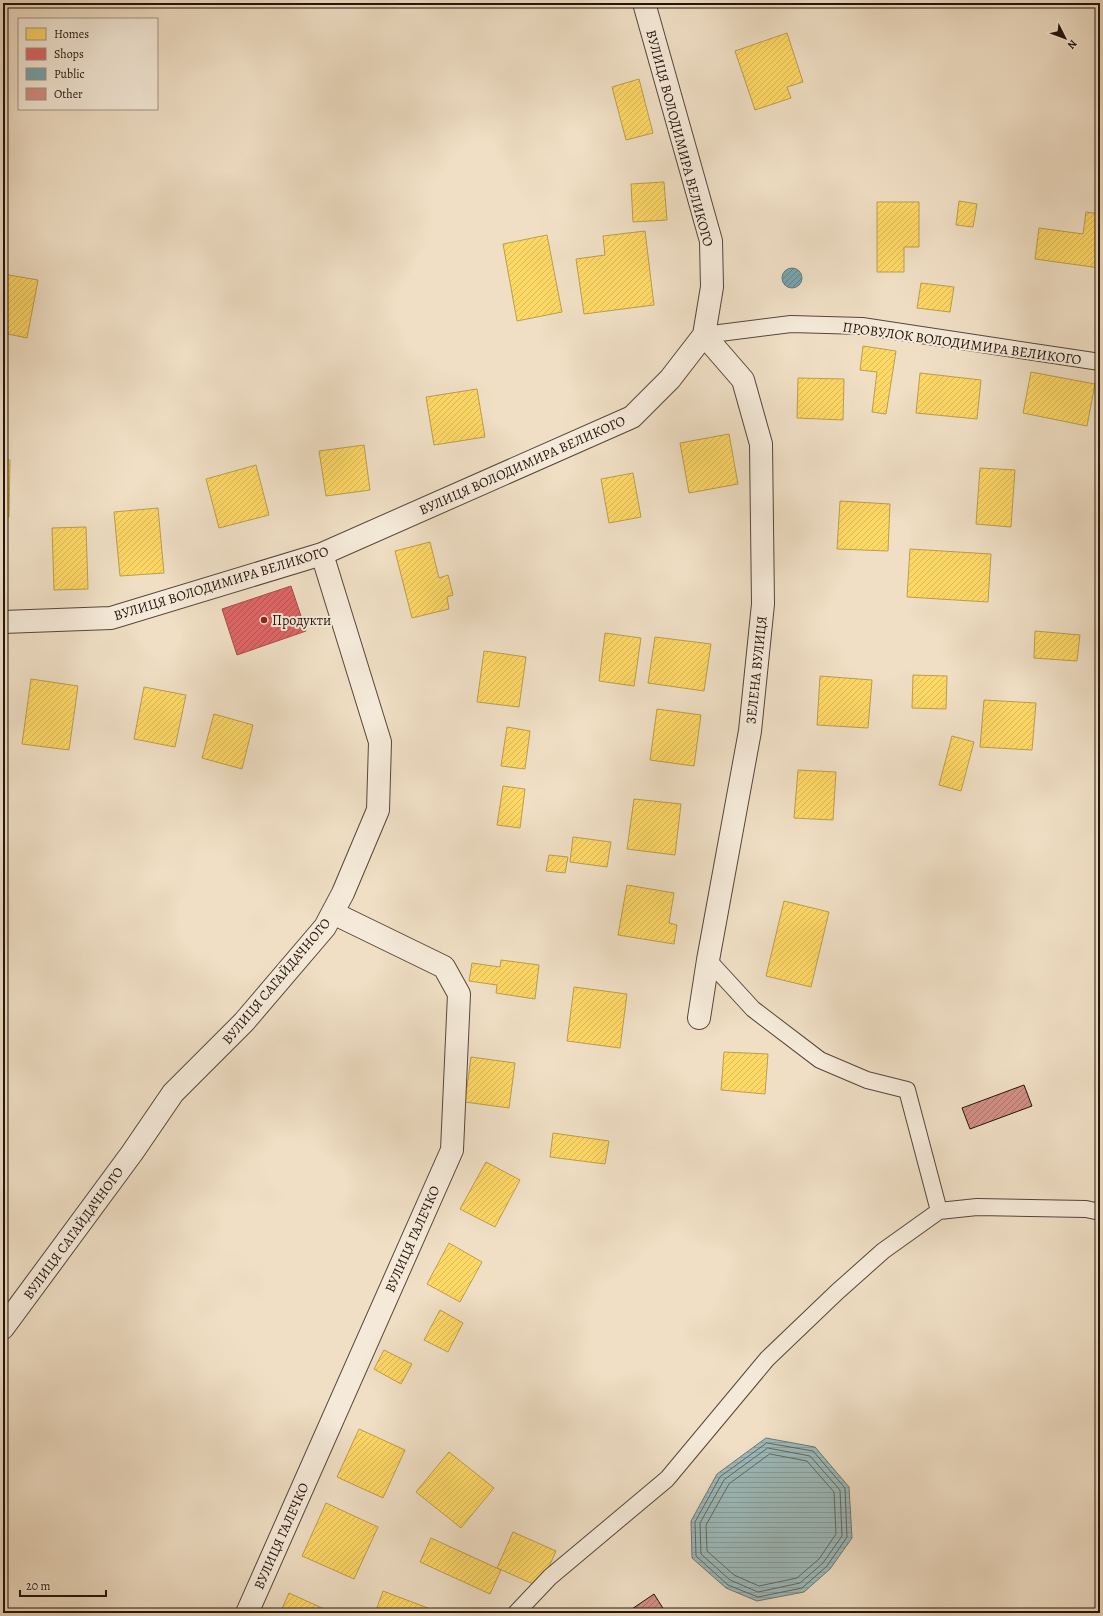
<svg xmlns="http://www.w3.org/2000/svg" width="1103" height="1616" viewBox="0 0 1103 1616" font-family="Alegreya,serif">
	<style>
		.water { fill: url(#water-rules); stroke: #6c7875 }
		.homes { fill: url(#homes-hatch); stroke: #bd9e4b }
		.shops { fill: url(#shops-hatch); stroke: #a74d4b }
		.public { fill: url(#public-hatch); stroke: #5d797e }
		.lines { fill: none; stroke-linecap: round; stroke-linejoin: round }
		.shore { stroke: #606764; stroke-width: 1 }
		.building { fill: url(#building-hatch); stroke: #23130b }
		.service-casing { stroke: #56463a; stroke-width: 18 }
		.minor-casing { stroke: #56463a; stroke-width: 24 }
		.service { stroke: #f5ead9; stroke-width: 16 }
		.minor { stroke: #f5ead9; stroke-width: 22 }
		.poi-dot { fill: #8f2418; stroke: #f5ead9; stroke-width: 1.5 }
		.labels { text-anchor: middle; stroke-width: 4; stroke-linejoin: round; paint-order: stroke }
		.street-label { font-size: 14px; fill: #23130b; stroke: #f5ead9 }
		.poi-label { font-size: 14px; fill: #23130b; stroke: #f5ead9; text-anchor: start }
	</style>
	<defs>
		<pattern id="water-rules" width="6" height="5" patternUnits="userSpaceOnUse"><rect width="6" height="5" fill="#9dbbbc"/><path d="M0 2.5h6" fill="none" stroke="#87a0a0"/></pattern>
		<pattern id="homes-hatch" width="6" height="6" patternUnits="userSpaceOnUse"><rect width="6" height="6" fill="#ffd966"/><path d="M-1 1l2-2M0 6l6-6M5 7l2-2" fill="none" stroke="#dab957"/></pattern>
		<pattern id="shops-hatch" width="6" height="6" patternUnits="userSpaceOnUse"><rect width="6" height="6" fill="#e06666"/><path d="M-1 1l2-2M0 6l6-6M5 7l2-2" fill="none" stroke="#b55352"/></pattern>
		<pattern id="public-hatch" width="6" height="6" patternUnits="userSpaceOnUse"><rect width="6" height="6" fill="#76a5af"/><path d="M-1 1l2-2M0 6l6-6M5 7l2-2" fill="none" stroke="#60858d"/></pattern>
		<pattern id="building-hatch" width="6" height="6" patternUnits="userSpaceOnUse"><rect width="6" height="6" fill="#d38f86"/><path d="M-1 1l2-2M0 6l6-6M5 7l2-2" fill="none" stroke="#ab746c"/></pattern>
	</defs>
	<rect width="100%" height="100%" fill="#f0dfc5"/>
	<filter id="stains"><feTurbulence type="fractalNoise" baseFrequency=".005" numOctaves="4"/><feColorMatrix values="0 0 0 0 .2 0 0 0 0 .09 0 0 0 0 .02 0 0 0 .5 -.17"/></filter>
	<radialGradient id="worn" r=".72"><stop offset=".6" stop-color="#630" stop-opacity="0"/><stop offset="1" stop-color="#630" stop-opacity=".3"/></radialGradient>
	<path class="water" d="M766 1438 815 1447 849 1487 852 1538 830 1569 804 1592 757 1601 726 1588 692 1558 691 1521 717 1474Z"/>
	<path class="homes" d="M787 33 803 82 787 87 791 98 755 110 735 51Z
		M639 79 653 133 626 140 612 87Z
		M664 182 667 220 633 222 631 184Z
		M959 201 977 204 973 227 956 225Z
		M877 202H919V247H904V272H877Z
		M1086 212 1100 214V268L1035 259 1039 228 1083 234Z
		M645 231 654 305 584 314 576 259 605 255 603 236Z
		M547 235 562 312 517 321 503 244Z
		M3 274 38 280 27 338 3 333Z
		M921 283 954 287 950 312 917 308Z
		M863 346 896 351 886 414 872 412 877 372 860 370Z
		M1031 372 1095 384 1087 426 1023 413Z
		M920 373 981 380 977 419 916 413Z
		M798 378 844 379 843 420 797 418Z
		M477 389 485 437 434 445 426 397Z
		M729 434 738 484 689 493 680 443Z
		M364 445 370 490 326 496 319 451Z
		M3 460H10L9 517H3Z
		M256 465 269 515 219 528 206 479Z
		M980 468 1015 470 1011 527 976 524Z
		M633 473 641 517 609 523 601 479Z
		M840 501 890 504 888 551 837 549Z
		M158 508 164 573 120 576 114 512Z
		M86 527 88 589 54 590 52 528Z
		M430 542 439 578 448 575 453 595 447 597 449 609 412 618 395 551Z
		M910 549 991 554 988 602 907 597Z
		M1035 631 1080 635 1077 661 1034 658Z
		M605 633 641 638 634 686 599 681Z
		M655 637 711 644 704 691 648 683Z
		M484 651 526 657 519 707 477 702Z
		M913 675 947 676 946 709 912 708Z
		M820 676 872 680 868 728 817 725Z
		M31 679 78 686 69 750 22 744Z
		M144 687 186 695 175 747 134 739Z
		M984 700 1036 703 1032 750 980 747Z
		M657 709 701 715 694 766 650 760Z
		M214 714 253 725 242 769 202 758Z
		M507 727 530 731 525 769 501 766Z
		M952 736 974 742 961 791 939 785Z
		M798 770 836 772 833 820 794 818Z
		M503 786 525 789 520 828 497 825Z
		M634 799 681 804 675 855 627 849Z
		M573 837 611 842 607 867 570 862Z
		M549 855 568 857 565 873 546 871Z
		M627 885 674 893 669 923 677 925 674 944 618 935Z
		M784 901 829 912 811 987 766 976Z
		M501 960 539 965 535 999 496 993 497 985 469 981 472 963 500 967Z
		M574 987 627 994 620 1048 567 1041Z
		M724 1052 768 1054 765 1094 721 1090Z
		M471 1057 515 1063 509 1108 465 1102Z
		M553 1133 609 1141 605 1164 550 1157Z
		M486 1162 520 1180 495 1227 460 1209Z
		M449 1243 482 1262 460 1302 427 1284Z
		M440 1310 463 1323 448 1352 424 1340Z
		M384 1350 412 1364 401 1384 374 1369Z
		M359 1429 405 1450 383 1498 337 1477Z
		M449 1452 494 1488 461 1528 416 1492Z
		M326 1503 378 1527 354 1579 302 1556Z
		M513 1532 556 1551 540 1587 497 1568Z
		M431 1538 501 1570 490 1594 420 1562Z
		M383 1591 441 1613H375Z
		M289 1593 333 1613H280Z"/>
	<path class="shops" d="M291 586 306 631 237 655 222 609Z"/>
	<path class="public" d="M782 278a10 10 0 1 1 20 0a10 10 0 1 1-20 0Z"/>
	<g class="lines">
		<path class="shore" d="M767 1443 813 1451 845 1488 847 1537 827 1566 802 1588 758 1597 728 1585 696 1556 695 1522 720 1477Z
			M768 1448 810 1456 840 1490 842 1536 823 1563 800 1583 758 1592 730 1580 701 1554 700 1523 724 1480Z
			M770 1454 807 1461 834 1492 836 1534 819 1559 797 1578 759 1586 734 1575 707 1551 706 1525 729 1484Z"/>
	</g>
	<path class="building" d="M1024 1085 1032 1106 970 1129 962 1108Z
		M654 1594 666 1613H626Z"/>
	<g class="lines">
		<defs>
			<path id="service" d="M704 335 791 324 862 326 1100 362
				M708 960 753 1009 820 1060 867 1080 907 1090 939 1211 977 1207 1086 1209 1100 1212
				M516 1613 550 1577 667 1479 767 1359 837 1292 883 1251 939 1211"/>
			<path id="minor" d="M3 622 111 618 322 554 632 417 670 379 704 335 712 287 711 241 644 3
				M699 1018 708 960 750 731 763 604 761 444 743 380 704 335
				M3 1328 132 1153 173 1093 244 1022 325 927 343 893 378 810 380 742 322 554
				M247 1613 452 1150 459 994 444 967 333 913"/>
		</defs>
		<use href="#service" class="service-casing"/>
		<use href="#minor" class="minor-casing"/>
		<use href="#service" class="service"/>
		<use href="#minor" class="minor"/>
	</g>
	<circle class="poi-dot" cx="264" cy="620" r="4"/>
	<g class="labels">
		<g class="street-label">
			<text transform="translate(680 138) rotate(75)" y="5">ВУЛИЦЯ ВОЛОДИМИРА ВЕЛИКОГО</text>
			<text transform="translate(962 343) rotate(8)" y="5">ПРОВУЛОК ВОЛОДИМИРА ВЕЛИКОГО</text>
			<text transform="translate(522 465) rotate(-24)" y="5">ВУЛИЦЯ ВОЛОДИМИРА ВЕЛИКОГО</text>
			<text transform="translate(221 583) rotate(-17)" y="5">ВУЛИЦЯ ВОЛОДИМИРА ВЕЛИКОГО</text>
			<text transform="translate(756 670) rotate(-84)" y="5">ЗЕЛЕНА ВУЛИЦЯ</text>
			<text transform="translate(276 981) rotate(-50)" y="5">ВУЛИЦЯ САГАЙДАЧНОГО</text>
			<text transform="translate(73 1233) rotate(-54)" y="5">ВУЛИЦЯ САГАЙДАЧНОГО</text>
			<text transform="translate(412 1239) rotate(-66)" y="5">ВУЛИЦЯ ГАЛЕЧКО</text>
			<text transform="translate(281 1536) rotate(-66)" y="5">ВУЛИЦЯ ГАЛЕЧКО</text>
		</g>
		<g class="poi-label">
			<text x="272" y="625">Продукти</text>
		</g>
	</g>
	<rect width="1103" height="1616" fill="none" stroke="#f0dfc5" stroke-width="16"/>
	<rect x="4" y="4" width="1095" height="1608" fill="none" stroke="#23130b" stroke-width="2"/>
	<rect x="8" y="8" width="1087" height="1600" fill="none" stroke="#23130b"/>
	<rect x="18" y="18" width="140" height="92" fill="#f5ead9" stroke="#a19487"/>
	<rect x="26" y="28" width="20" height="12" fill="#ffd966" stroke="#a19487"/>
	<text x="54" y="38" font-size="12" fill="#23130b">Homes</text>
	<rect x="26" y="48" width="20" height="12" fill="#e06666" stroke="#a19487"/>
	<text x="54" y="58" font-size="12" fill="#23130b">Shops</text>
	<rect x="26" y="68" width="20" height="12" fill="#76a5af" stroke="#a19487"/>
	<text x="54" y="78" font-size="12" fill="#23130b">Public</text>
	<rect x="26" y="88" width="20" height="12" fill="#d38f86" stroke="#a19487"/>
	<text x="54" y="98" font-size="12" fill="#23130b">Other</text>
	<g transform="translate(1065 38) rotate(132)" stroke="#f5ead9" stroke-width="3" paint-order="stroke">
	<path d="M0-3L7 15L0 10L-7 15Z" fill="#23130b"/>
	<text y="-6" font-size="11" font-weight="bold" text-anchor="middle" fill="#23130b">N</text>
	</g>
	<path d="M20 1590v6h86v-6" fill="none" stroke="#23130b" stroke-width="2"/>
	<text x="26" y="1590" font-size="12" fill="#23130b" stroke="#f5ead9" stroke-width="3" paint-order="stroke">20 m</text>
	<rect width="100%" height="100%" filter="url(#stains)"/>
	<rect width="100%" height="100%" fill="url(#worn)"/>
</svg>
